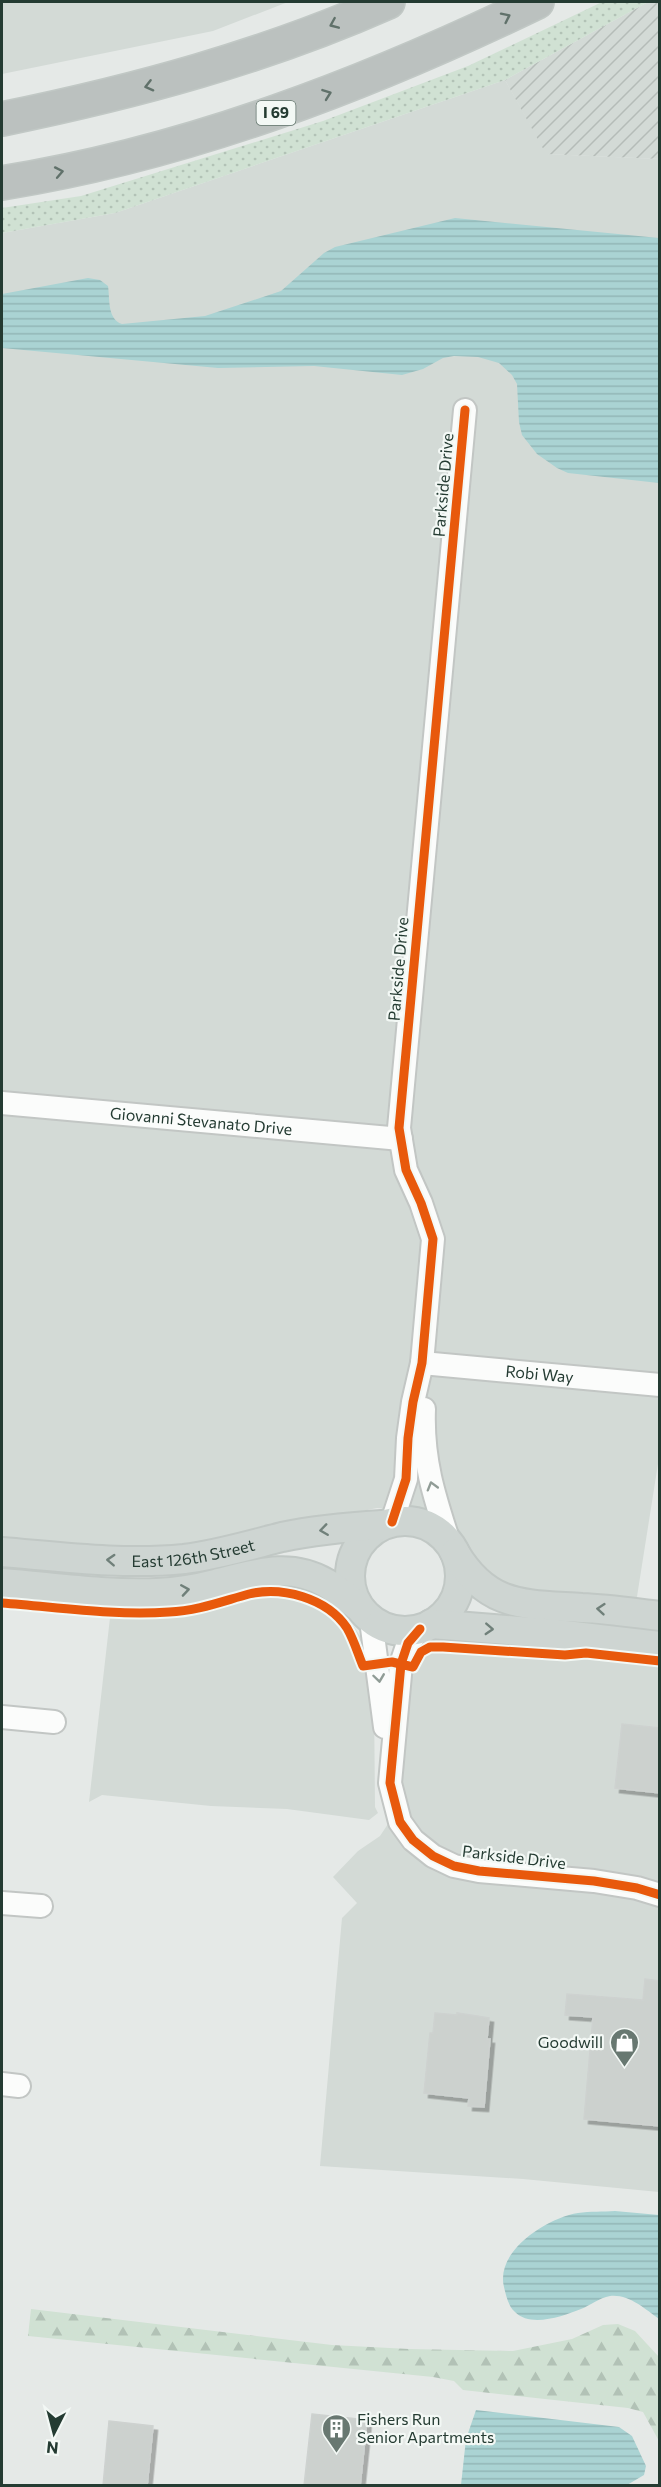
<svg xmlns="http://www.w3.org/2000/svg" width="661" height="2487" viewBox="0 0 661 2487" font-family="Commissioner,sans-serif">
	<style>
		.built { fill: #d3dad6 }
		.industrial { fill: url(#industrial-furrows) }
		.grass { fill: url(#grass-dots) }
		.forest { fill: url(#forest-firs) }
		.water { fill: url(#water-rules) }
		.building { fill: #ccd1ce; stroke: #ced2d0; stroke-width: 1.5; filter: url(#shadow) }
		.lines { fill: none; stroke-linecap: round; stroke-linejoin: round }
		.minor-casing { stroke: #c2c6c4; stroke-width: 26 }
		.major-casing { stroke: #c1c8c5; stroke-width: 32 }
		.highway-casing { stroke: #c1c8c5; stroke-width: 36 }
		.minor { stroke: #fbfcfb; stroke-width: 22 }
		.major { stroke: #ced5d2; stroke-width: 28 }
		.highway { stroke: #bbc1bf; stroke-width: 33 }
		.cycleway-casing { stroke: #f3f8f5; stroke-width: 13 }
		.cycleway { stroke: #e8590c; stroke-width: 9 }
		.oneway { stroke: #60716a }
		.oneway2 { stroke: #909c96 }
		.oneway3 { stroke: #70807a }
		.labels { text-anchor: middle; stroke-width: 4.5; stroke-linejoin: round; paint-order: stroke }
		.shield { fill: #f3f8f5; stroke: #62746c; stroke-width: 1.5 }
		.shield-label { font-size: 15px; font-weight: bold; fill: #243b32 }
		.street-label { font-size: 16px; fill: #243b32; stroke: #f3f8f5 }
		.poi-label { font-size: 16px; fill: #243b32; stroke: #f3f8f5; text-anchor: end }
	</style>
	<defs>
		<pattern id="industrial-furrows" width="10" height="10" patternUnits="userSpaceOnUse" patternTransform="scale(1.5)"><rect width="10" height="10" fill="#d3dad6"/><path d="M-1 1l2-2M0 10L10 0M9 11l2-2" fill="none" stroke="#b5bcb8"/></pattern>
		<pattern id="grass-dots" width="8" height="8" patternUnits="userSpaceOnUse" patternTransform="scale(1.5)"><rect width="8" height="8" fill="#d0e1d3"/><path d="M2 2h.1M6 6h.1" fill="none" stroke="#b2c2b6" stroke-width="1.8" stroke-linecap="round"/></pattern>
		<pattern id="forest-firs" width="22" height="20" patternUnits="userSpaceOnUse" patternTransform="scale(1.5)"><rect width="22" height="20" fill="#d0e1d3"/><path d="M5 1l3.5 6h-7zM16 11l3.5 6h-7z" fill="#b2c2b6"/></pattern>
		<pattern id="water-rules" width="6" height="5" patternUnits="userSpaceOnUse" patternTransform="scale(1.5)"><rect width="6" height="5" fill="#aad3d3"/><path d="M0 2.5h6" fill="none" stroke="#92b6b6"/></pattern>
		<filter id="shadow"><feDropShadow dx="4.5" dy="4.5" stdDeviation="0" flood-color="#0004"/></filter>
	</defs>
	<rect width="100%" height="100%" fill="#e5e9e7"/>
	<path class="built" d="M2 2H288L213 31 2 74Z
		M505 80 547 154 659 159 660 1451 636 1603 509 1590 485 1572 464 1538 415 1510 377 1508 180 1548 101 1551 2 1542V233L115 213Z
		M283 1586 313 1593 331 1602 345 1613 360 1636 369 1669 374 1698 375 1807 378 1813 369 1820 287 1809 211 1806 102 1795 89 1802 111 1609 158 1608 189 1604 223 1598 242 1591Z
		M430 1639 659 1660V2192L523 2179 320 2166 342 1918 357 1903 333 1877 358 1851 380 1836 402 1803 407 1675 417 1646Z"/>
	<path class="industrial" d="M648 2H659V159L546 154 505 80Z"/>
	<path class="grass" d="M602 2H648L505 80 115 213 2 233V208L81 196 323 121 468 66Z"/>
	<path class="forest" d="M31 2309 332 2345 409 2349 513 2351 572 2339 603 2325 618 2324 635 2331 659 2357V2441L643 2412 628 2408 463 2390 454 2381 433 2377 28 2336Z"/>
	<path class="water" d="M455 218 659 238V483L568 473 557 468 537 454 522 435 519 422 517 384 512 375 499 363 478 357 454 356 443 358 423 369 402 375 314 366 218 368 2 348V294L88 278 100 280 108 286C110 299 107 319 122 324L205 316 269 295 281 291 324 253 335 247Z
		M615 2211 659 2215V2319C645 2309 629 2294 610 2296 599 2298 591 2305 581 2309 563 2316 531 2328 515 2312 508 2306 506 2295 504 2287 495 2251 547 2218 578 2213 590 2211 603 2212 615 2211Z
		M476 2410 619 2427 632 2436 646 2466 644 2475 627 2485H461L466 2439Z"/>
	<path class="building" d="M622 1724 660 1728V1793L615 1788Z
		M645 1979 660 1981V2126L584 2119 593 2017 565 2015 567 1994 643 2000Z
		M435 2013 457 2015V2013L489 2018 487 2039H490L484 2107 468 2106 469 2098 424 2093 430 2033H433Z
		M312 2414 367 2420 360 2486H304Z
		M109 2421 153 2426 147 2486H103Z"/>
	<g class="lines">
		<defs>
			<g id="minor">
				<path id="s1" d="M2 1103 401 1139"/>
				<path id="s2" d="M422 1363 660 1385"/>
				<path d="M424 1409C422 1459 434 1496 449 1542"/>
				<path d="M392 1522 406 1479 408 1438 413 1402 422 1363 433 1239 421 1203 406 1170 399 1128 465 410"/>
				<path d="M371 1620 385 1727"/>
				<path d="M420 1629 408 1643 401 1664 390 1783 400 1822 413 1840 433 1856 454 1866 479 1871 594 1881 637 1888 660 1895"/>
				<path d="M2 1717 54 1722"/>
				<path d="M2 1903 41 1906"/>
				<path d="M2 2084 19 2086"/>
			</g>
			<g id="major">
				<circle cx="405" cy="1576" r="55"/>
				<path id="s3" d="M2 1552C62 1557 123 1565 184 1559 217 1555 250 1545 282 1537 315 1530 349 1527 382 1525"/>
				<path d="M455 1553C488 1608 524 1604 582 1608 608 1609 634 1613 660 1616"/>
				<path d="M2 1583C53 1587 105 1595 157 1593 176 1592 196 1589 215 1584 253 1575 288 1561 326 1583 337 1589 348 1599 359 1607"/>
				<path d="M431 1624 556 1634 660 1646"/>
			</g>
			<path id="highway" d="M2 119C134 92 264 57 388 2
				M2 183C189 153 367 84 537 2"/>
		</defs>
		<use href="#minor" class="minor-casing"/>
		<use href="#major" class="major-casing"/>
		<use href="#highway" class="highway-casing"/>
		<use href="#minor" class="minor"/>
		<use href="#major" class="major"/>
		<use href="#highway" class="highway"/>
		<defs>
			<path id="cycleway" d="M392 1522 406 1479 408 1438 413 1402 422 1363 433 1239 421 1203 406 1170 399 1128 465 410
				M2 1603C57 1607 114 1616 169 1612 197 1611 223 1601 249 1594 282 1586 327 1598 347 1628 354 1640 358 1654 363 1666L392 1662 413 1667 421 1652 430 1647H443L565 1655 586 1653 660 1661
				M420 1629 408 1643 401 1664 390 1783 400 1822 413 1840 433 1856 454 1866 479 1871 594 1881 637 1888 660 1895"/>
		</defs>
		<use href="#cycleway" class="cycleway-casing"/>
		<use href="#cycleway" class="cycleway"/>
	</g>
	<defs><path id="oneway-chevron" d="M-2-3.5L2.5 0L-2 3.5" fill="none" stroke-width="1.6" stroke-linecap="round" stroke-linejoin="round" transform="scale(1.5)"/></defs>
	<g class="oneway">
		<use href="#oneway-chevron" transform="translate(506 17) rotate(-26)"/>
		<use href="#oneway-chevron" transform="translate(334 24) rotate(157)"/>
		<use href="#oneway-chevron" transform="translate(149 86) rotate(166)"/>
		<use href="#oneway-chevron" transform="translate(327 94) rotate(-20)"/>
		<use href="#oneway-chevron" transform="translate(59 172) rotate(-11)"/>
	</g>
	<g class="oneway2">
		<use href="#oneway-chevron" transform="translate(432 1486) rotate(-106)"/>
		<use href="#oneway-chevron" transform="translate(379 1678) rotate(82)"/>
	</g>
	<g class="oneway3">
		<use href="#oneway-chevron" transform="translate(324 1530) rotate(172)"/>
		<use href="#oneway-chevron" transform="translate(111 1560) rotate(-177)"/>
		<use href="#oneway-chevron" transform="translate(185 1590) rotate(-9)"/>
		<use href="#oneway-chevron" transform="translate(601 1609) rotate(-175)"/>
		<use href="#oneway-chevron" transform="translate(489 1629) rotate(3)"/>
	</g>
	<defs>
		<symbol id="shop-pin" viewBox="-11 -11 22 30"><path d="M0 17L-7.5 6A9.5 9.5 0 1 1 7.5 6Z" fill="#687871" stroke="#f3f8f5"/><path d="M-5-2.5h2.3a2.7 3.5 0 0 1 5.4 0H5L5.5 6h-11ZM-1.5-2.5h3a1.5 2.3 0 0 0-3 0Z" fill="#fff"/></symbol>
		<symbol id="building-pin" viewBox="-11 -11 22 30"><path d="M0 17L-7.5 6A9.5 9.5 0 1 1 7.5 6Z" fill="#687871" stroke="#f3f8f5"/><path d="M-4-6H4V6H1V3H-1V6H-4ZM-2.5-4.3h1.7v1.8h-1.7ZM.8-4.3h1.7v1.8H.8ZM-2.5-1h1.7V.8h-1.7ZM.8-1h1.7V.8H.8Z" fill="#fff"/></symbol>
	</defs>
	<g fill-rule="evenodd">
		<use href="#shop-pin" x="608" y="2026" width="33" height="45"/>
		<use href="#building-pin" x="320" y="2412" width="33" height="45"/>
	</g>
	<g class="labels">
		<rect class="shield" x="256.5" y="101" width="39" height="24" rx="4.5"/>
		<g class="shield-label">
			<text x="276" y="118">I 69</text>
		</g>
		<g class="street-label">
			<text transform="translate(443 485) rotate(-85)" y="6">Parkside Drive</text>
			<text transform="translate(398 969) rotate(-85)" y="6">Parkside Drive</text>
			<text dy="6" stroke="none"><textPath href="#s1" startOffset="200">Giovanni Stevanato Drive</textPath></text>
			<text dy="6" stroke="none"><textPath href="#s2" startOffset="118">Robi Way</textPath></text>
			<text dy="6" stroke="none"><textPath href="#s3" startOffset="192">East 126th Street</textPath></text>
			<text transform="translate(514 1857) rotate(7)" y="6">Parkside Drive</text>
		</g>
		<g class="poi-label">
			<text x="603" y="2048">Goodwill</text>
			<text x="357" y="2425" text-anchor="start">Fishers Run<tspan x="357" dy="18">Senior Apartments</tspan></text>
		</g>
	</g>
	<rect width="661" height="2487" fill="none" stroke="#243b32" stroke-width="6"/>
	<g transform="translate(54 2433) rotate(186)" stroke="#f3f8f5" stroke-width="4.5" paint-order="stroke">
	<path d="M0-4.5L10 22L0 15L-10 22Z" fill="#243b32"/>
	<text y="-9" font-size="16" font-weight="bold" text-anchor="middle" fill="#243b32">N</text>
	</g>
</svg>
